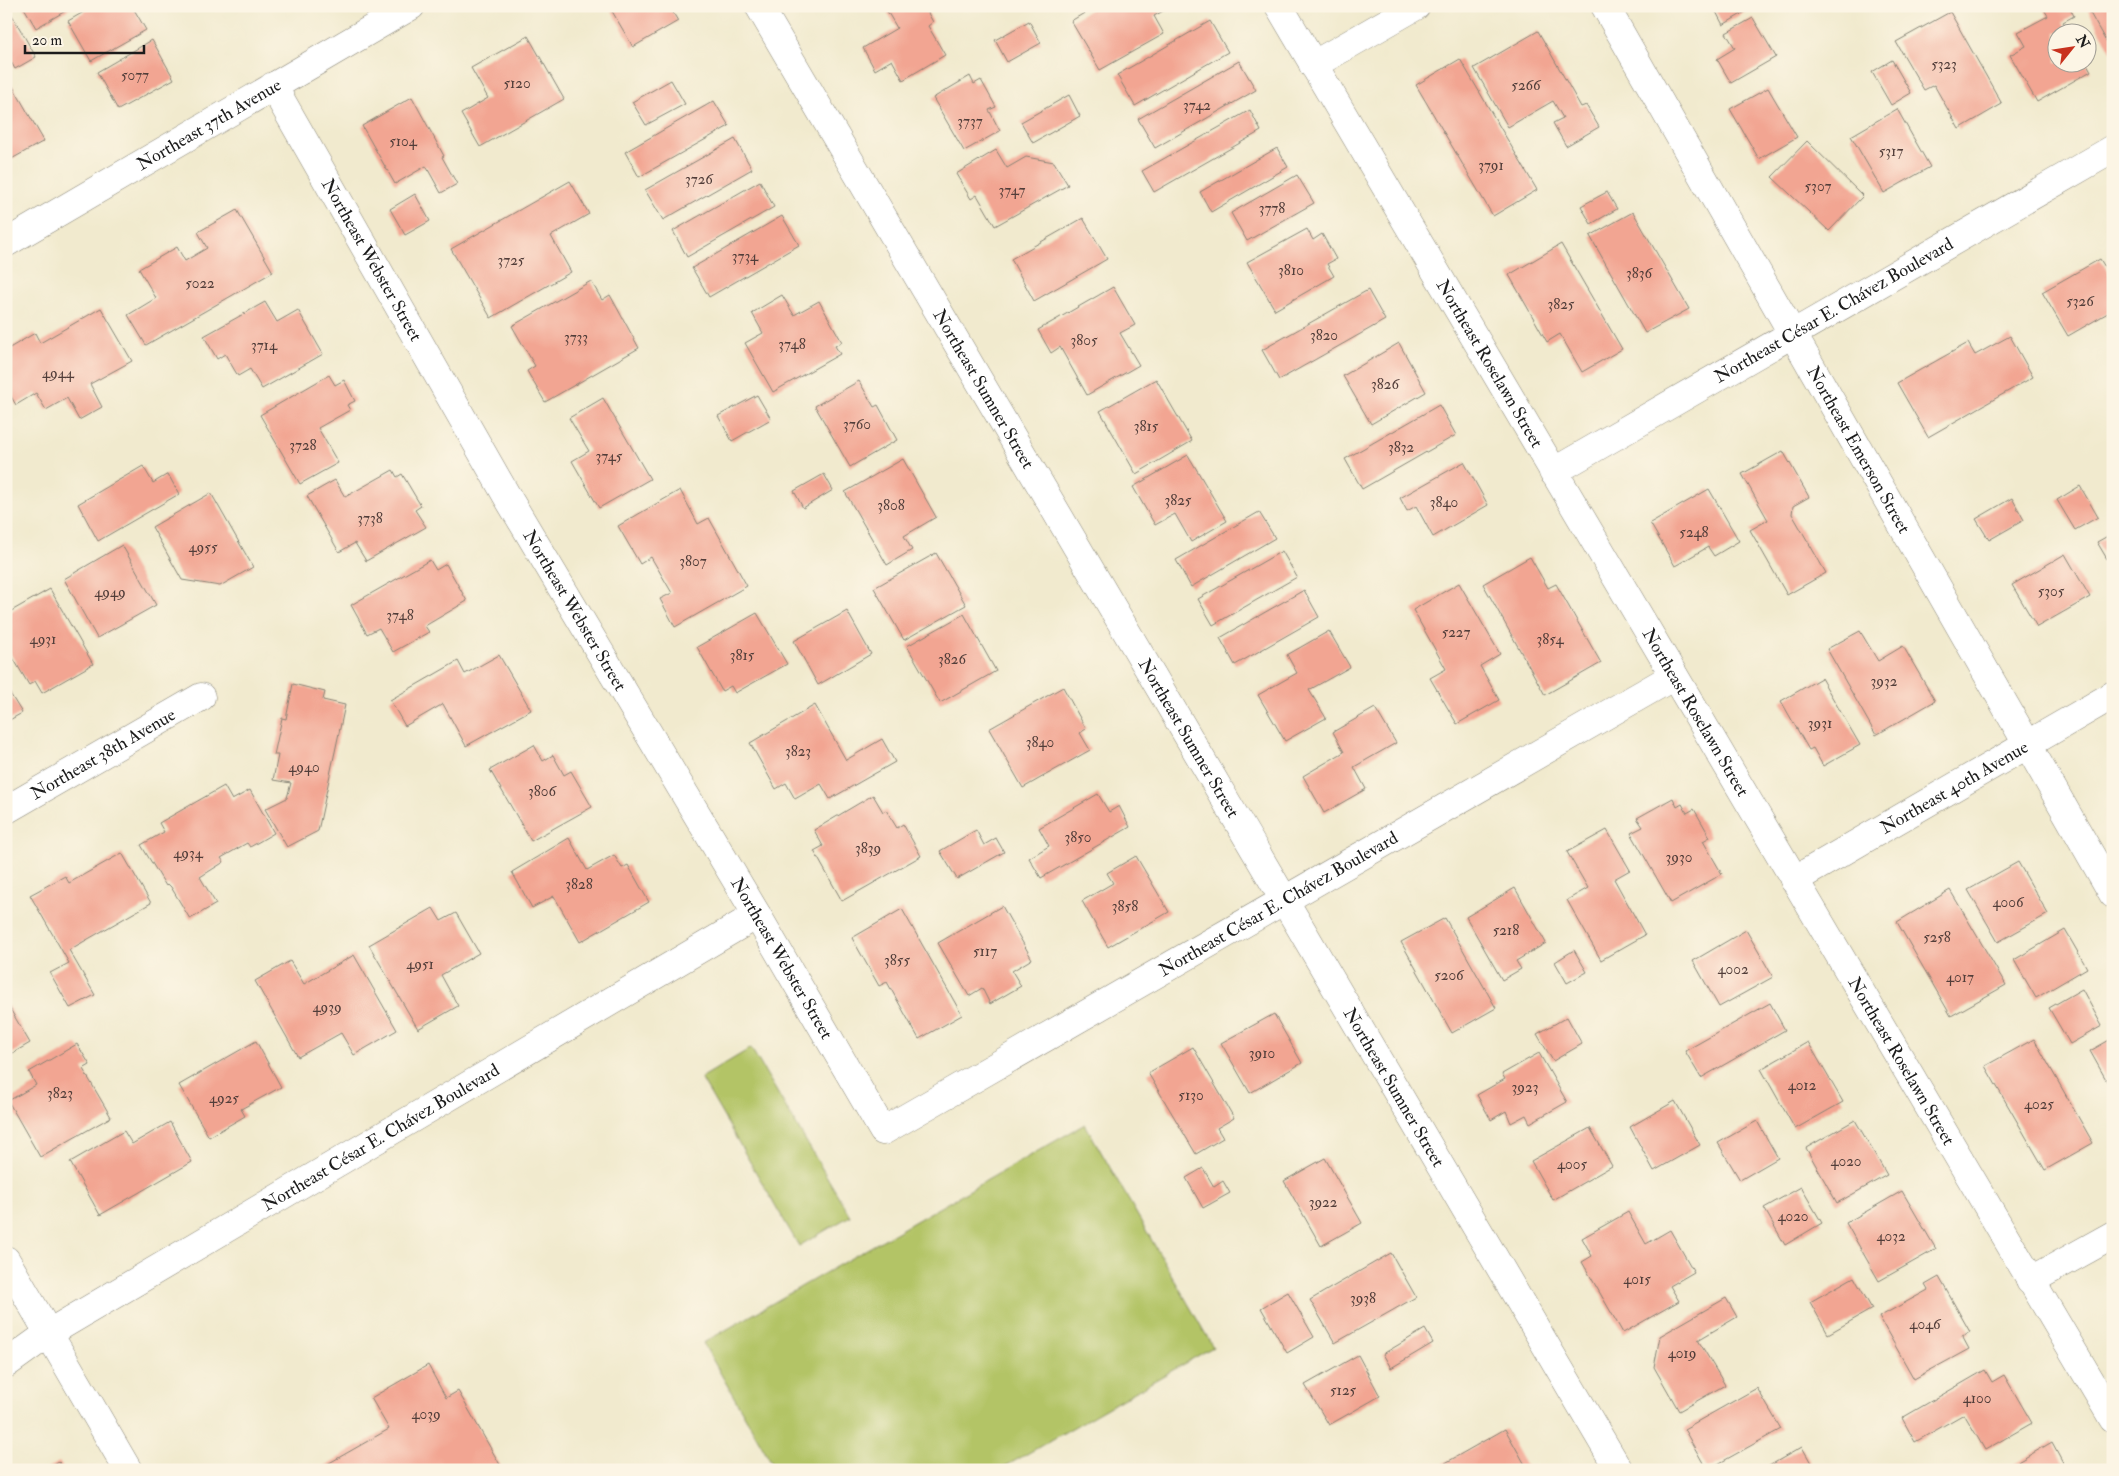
<svg xmlns="http://www.w3.org/2000/svg" width="2119" height="1476" viewBox="0 0 2119 1476" font-family="'IM FELL Double Pica',serif">
	<style>
		.green { fill: #b3c466; stroke: #687041 }
		.building { fill: #f2a592 }
		.lines { fill: none; stroke-linecap: round; stroke-linejoin: round }
		.street-casing { stroke: #868375; stroke-width: 29 }
		.street { stroke: #fff; stroke-width: 28 }
		.labels { text-anchor: middle; stroke-width: 4; stroke-linejoin: round; paint-order: stroke }
		.number-label { font-size: 15px; fill: #523e3a }
		.street-label { font-size: 18px; fill: #1c1c1c; stroke: #fcf5e5 }
	</style>
	<rect width="100%" height="100%" fill="#fcf5e5"/>
	<filter id="ink" filterUnits="userSpaceOnUse"><feTurbulence type="fractalNoise" baseFrequency=".02" numOctaves="2"/><feDisplacementMap in="SourceGraphic" scale="10" xChannelSelector="R" yChannelSelector="G"/><feConvolveMatrix kernelMatrix="1 2 1 2 8 2 1 2 1" color-interpolation-filters="sRGB"/></filter>
	<filter id="wash" filterUnits="userSpaceOnUse"><feTurbulence type="fractalNoise" baseFrequency=".0096" numOctaves="4" result="noise"/><feDisplacementMap in="SourceGraphic" scale="20" xChannelSelector="R" yChannelSelector="G"/><feGaussianBlur stdDeviation="1.12" result="paint"/><feColorMatrix in="noise" values="0 0 0 0 0 0 0 0 0 0 0 0 0 0 0 0 0 1.4 0 .05"/><feComposite in="paint" operator="in"/></filter>
	<g filter="url(#wash)">
		<rect width="100%" height="100%" fill="#f1eace"/>
		<path class="green" d="M751 1048 850 1216 799 1246 701 1078Z
			M1085 1124 1213 1347 999 1470H776L703 1343Z"/>
		<g id="blocks">
			<path class="building" d="M23 6H74L36 28Z
				M94 6H132L146 30 91 61 68 21Z
				M609 6H669L678 21 633 47Z
				M884 6H924L933 22 928 26 945 55 903 80 892 60 875 70 863 48 897 28Z
				M1096 6H1172L1154 16 1164 34 1100 70 1071 21Z
				M1713 6H1755L1723 25Z
				M2042 6H2069L2074 16 2063 22 2069 32H2056V62H2086L2091 71 2037 102 2010 55 2026 46 2018 32 2048 16Z
				M2086 6H2113V54Z
				M1950 12 2002 104 1959 129 1934 85 1924 90 1896 42Z
				M12 15 36 57 15 69 6 53V19Z
				M1753 18 1776 57 1731 83 1717 59 1735 48 1726 33Z
				M1029 21 1041 43 1007 62 995 40Z
				M1210 21 1228 52 1135 106 1117 75Z
				M1538 31 1581 107 1586 105 1599 127 1566 146 1553 123 1563 118 1553 101 1508 127 1474 68Z
				M528 36 564 99 480 147 461 114 488 98 471 68Z
				M152 40 174 79 118 110 97 72Z
				M1460 59 1537 190 1493 216 1416 85Z
				M1892 60 1911 93 1891 105 1872 72Z
				M1239 61 1256 90 1155 148 1138 119Z
				M970 76 974 84 981 80 996 107 989 110 1000 131 964 151 933 98Z
				M671 80 685 104 646 125 632 102Z
				M12 85 44 141 6 162V88Z
				M1768 88 1797 137 1759 159 1730 109Z
				M1069 95 1080 116 1033 143 1021 122Z
				M412 97 444 156 442 157 457 184 441 193 426 166 395 184 362 126Z
				M714 101 729 126 639 177 625 152Z
				M1897 109 1930 167 1884 193 1851 136Z
				M1250 110 1261 131 1154 192 1142 171Z
				M735 139 752 169 663 220 645 190Z
				M1807 141 1863 196 1829 231 1772 177Z
				M1277 148 1288 167 1211 212 1200 192Z
				M996 150 1007 168 1026 157 1054 162 1068 185 995 226 977 195 971 199 956 174Z
				M1297 175 1314 203 1247 241 1231 213Z
				M570 181 589 214 551 236 571 272 491 318 451 249Z
				M760 181 774 207 687 257 673 231Z
				M1607 192 1617 209 1591 224 1581 206Z
				M415 194 430 221 405 235 390 209Z
				M237 210 273 272 146 345 128 315 156 298 139 269 177 247 185 261 207 248 198 232Z
				M1633 212 1689 309 1645 333 1590 236Z
				M782 216 799 245 709 297 692 268Z
				M1083 218 1107 259 1034 301 1011 259Z
				M1307 229 1313 240 1322 234 1336 259 1327 264 1334 276 1275 310 1247 262Z
				M1561 244 1622 349 1582 372 1560 334 1547 342 1509 275Z
				M2100 259 2113 280V310L2068 336 2042 292Z
				M591 281 602 300 610 295 639 348 545 402 527 371 535 366 512 326Z
				M1113 287 1135 325 1120 333 1139 365 1087 395 1060 347 1051 353 1038 330Z
				M1368 290 1385 320 1279 380 1262 350Z
				M782 295 794 315 819 301 842 342 835 346 840 354 773 392 745 343 763 333 752 313Z
				M265 302 277 322 298 310 323 354 262 389 250 369 238 376 225 354 217 359 204 336Z
				M101 308 132 361 90 384 102 407 79 420 67 398 46 410 36 393 16 405 6 388V350L35 333 40 343Z
				M2010 336 2033 377 1928 437 1897 383 1968 343 1975 355Z
				M1399 343 1426 392 1371 424 1343 376Z
				M329 375 335 385 344 380 355 401 347 405 350 410 318 428 338 463 300 484 260 415Z
				M1156 379 1192 441 1136 474 1100 411Z
				M859 381 874 407 878 405 897 440 850 467 815 406Z
				M757 395 771 419 732 441 718 416Z
				M603 398 650 479 599 508 572 461 589 451 569 418Z
				M1439 405 1456 435 1362 489 1345 459Z
				M1783 451 1809 497 1793 506 1792 514 1826 573 1787 595 1750 530 1768 520 1742 474Z
				M1188 455 1227 521 1191 542 1175 514 1155 525 1133 487Z
				M903 459 936 517 904 536 912 550 887 565 845 492Z
				M1464 462 1488 505 1433 537 1416 506 1407 511 1400 498Z
				M143 466 153 483 168 474 179 494 98 541 78 504Z
				M393 470 397 477 402 474 421 506 415 510 426 527 366 561 355 543 339 552 307 496 335 480 345 497Z
				M824 474 833 490 803 508 794 491Z
				M2080 486 2098 517 2075 530 2057 500Z
				M1709 489 1739 541 1714 556 1708 547 1675 566 1650 523Z
				M680 490 698 524 709 518 747 586 675 627 660 599 672 593 651 557 640 564 618 526Z
				M211 493 253 567 220 586 182 580 152 527Z
				M2012 498 2024 520 1989 540 1976 519Z
				M1259 512 1275 538 1191 587 1176 560Z
				M2113 533V569L2097 542Z
				M122 545 156 605 97 638 64 579Z
				M1282 551 1297 577 1213 625 1198 599Z
				M936 553 966 605 904 640 874 588Z
				M2065 554 2090 597 2037 627 2012 585Z
				M1530 557 1548 588 1556 584 1601 663 1545 695 1483 584Z
				M430 560 436 570 446 564 467 601 425 626 429 632 393 652 379 628 367 634 351 605Z
				M1459 583 1500 654 1480 666 1499 700 1457 724 1430 678 1446 669 1413 610Z
				M50 589 93 664 42 693 35 681 29 685 6 646V614Z
				M1304 590 1319 617 1235 665 1220 638Z
				M847 611 871 654 818 685 794 641Z
				M757 613 787 664 735 693 731 686 722 691 697 647Z
				M964 614 996 671 940 703 907 646Z
				M1329 631 1350 667 1309 690 1326 718 1285 741 1258 695 1297 673 1287 655Z
				M1860 631 1878 661 1903 646 1935 701 1876 735 1827 649Z
				M499 655 531 710 466 746 443 704 405 726 390 700 458 661 465 674Z
				M1821 678 1860 745 1823 766 1813 748 1809 750 1781 701Z
				M293 684 325 692 323 700 345 705 318 831 287 847 265 809 287 798 291 783 273 780 278 755H274L282 718 286 719Z
				M6 687 22 713 6 722Z
				M1063 687 1086 729 1080 733 1090 750 1023 788 989 729Z
				M815 705 846 760 882 739 895 762 830 799 821 784 795 799 786 783 776 789 750 743Z
				M1375 708 1396 743 1354 767 1366 789 1324 813 1303 776 1344 752 1333 732Z
				M534 745 543 761 553 755 564 775 571 771 592 807 531 841 490 770Z
				M224 786 232 800 250 790 274 833 250 847 247 843 221 858 224 862 200 877 216 904 190 919 171 887 168 884 166 886 141 845 164 832 159 823Z
				M1098 794 1109 812 1119 806 1130 827 1041 878 1029 858 1049 846 1039 828Z
				M873 795 883 812 886 810 897 828 903 824 921 856 842 901 814 851 823 846 814 830Z
				M1673 798 1677 807 1682 804 1687 813 1694 809 1710 837 1703 841 1722 874 1671 903 1631 833 1643 827 1637 818Z
				M976 830 984 845 996 838 1004 852 957 879 940 851Z
				M1607 830 1630 870 1614 879 1645 935 1601 960 1567 900 1588 888 1567 852Z
				M569 838 587 870 614 855 622 868 628 865 649 902 580 942 554 896 532 908 512 872Z
				M122 853 151 903 69 950 95 995 70 1008 50 973 69 963 30 895 65 876 69 883Z
				M1136 856 1169 912 1108 947 1082 901 1113 883 1107 873Z
				M2018 862 2048 914 1998 942 1968 890Z
				M1515 888 1546 943 1516 961 1521 969 1502 980 1466 917Z
				M1950 890 2006 985 1951 1016 1897 922Z
				M1002 906 1032 959 1012 971 1021 986 990 1004 982 988 969 996 938 943Z
				M433 908 441 921 456 913 479 953 441 975 458 1006 418 1029 369 945Z
				M902 909 962 1015 919 1039 887 982 879 986 852 938Z
				M1445 918 1496 1008 1452 1033 1401 942Z
				M1746 930 1773 977 1719 1007 1693 961Z
				M2065 930 2087 968 2036 998 2014 960Z
				M1574 950 1587 972 1567 983 1555 962Z
				M354 955 397 1030 354 1055 341 1033 298 1057 255 981 290 961 304 984Z
				M2082 989 2102 1026 2070 1044 2049 1008Z
				M6 1002 30 1043 6 1057Z
				M1770 1003 1785 1030 1701 1078 1685 1051Z
				M1274 1014 1302 1063 1250 1093 1221 1043Z
				M1567 1017 1582 1044 1553 1061 1537 1034Z
				M2113 1038V1092L2090 1051Z
				M2034 1039 2093 1143 2045 1170 1985 1066Z
				M256 1041 281 1087 241 1109 245 1116 209 1137 179 1085Z
				M1808 1042 1843 1102 1795 1129 1761 1069Z
				M77 1044 90 1065 83 1069 111 1117 40 1157 8 1101 36 1085 29 1072Z
				M1193 1047 1234 1118 1217 1128 1223 1138 1196 1154 1148 1073Z
				M1539 1053 1567 1102 1530 1123 1526 1115 1511 1123 1506 1111 1491 1120 1477 1095 1505 1079 1502 1074Z
				M1675 1101 1700 1145 1654 1171 1630 1127Z
				M1855 1120 1887 1175 1837 1203 1806 1148Z
				M1757 1121 1778 1158 1740 1180 1718 1143Z
				M170 1122 192 1162 100 1215 70 1162 124 1131 132 1144Z
				M1590 1128 1612 1166 1553 1200 1531 1161Z
				M1325 1158 1362 1223 1321 1246 1284 1181Z
				M1203 1168 1214 1187 1223 1181 1230 1193 1203 1208 1186 1178Z
				M1801 1187 1822 1223 1785 1245 1764 1208Z
				M1902 1191 1936 1249 1879 1281 1846 1223Z
				M1628 1212 1646 1244 1670 1230 1694 1272 1670 1286 1679 1301 1623 1333 1582 1262 1592 1256 1582 1238Z
				M1391 1253 1416 1297 1335 1343 1310 1300Z
				M1854 1277 1872 1309 1828 1334 1810 1302Z
				M1939 1277 1970 1332 1962 1336 1969 1349 1914 1379 1879 1317 1928 1290 1925 1285Z
				M1288 1292 1314 1337 1287 1353 1261 1308Z
				M1726 1298 1737 1317 1698 1340 1725 1385 1679 1411 1654 1367 1660 1336Z
				M1425 1329 1433 1343 1391 1368 1383 1354Z
				M1358 1355 1380 1396 1329 1425 1305 1385Z
				M428 1365 446 1398 458 1391 503 1470H317L389 1429 371 1398Z
				M1985 1370 1992 1382 2004 1375 2032 1423 1985 1450 1964 1414 1915 1442 1902 1418Z
				M1757 1388 1781 1429 1707 1470 1684 1429Z
				M1505 1429 1528 1470H1433Z
				M2052 1442 2067 1470H2004Z
				M1802 1447 1815 1470H1762Z
				M59 1462 64 1470H46Z"/>
		</g>
	</g>
	<g filter="url(#ink)">
		<use href="#blocks" fill-opacity="0" stroke="#868375" stroke-width="1"/>
		<g class="lines">
			<defs>
				<g id="street">
					<path id="s1" d="M759 6 1619 1470"/>
					<path id="s2" d="M1279 6 2113 1419"/>
					<path id="s3" d="M1605 6 2113 894"/>
					<path d="M1313 65 1416 6"/>
					<path id="s4" d="M273 86 508 498 757 915 883 1131 1674 676"/>
					<path id="s5" d="M6 243 411 6"/>
					<path id="s6" d="M1553 472 2113 149"/>
					<path id="s7" d="M6 810 201 697"/>
					<path id="s8" d="M1794 880 2113 695"/>
					<path d="M6 1260 128 1470"/>
					<path d="M2030 1281 2113 1235"/>
					<path id="s9" d="M6 1364 49 1333 757 915"/>
				</g>
			</defs>
			<use href="#street" class="street-casing"/>
			<use href="#street" class="street"/>
		</g>
	</g>
	<g class="labels">
		<g class="number-label">
			<text x="1944" y="69">5323</text>
			<text x="135" y="80">5077</text>
			<text x="517" y="88">5120</text>
			<text x="1526" y="90">5266</text>
			<text x="1197" y="110">3742</text>
			<text x="970" y="126">3737</text>
			<text x="403" y="146">5104</text>
			<text x="1891" y="156">5317</text>
			<text x="1491" y="170">3791</text>
			<text x="699" y="184">3726</text>
			<text x="1818" y="191">5307</text>
			<text x="1012" y="195">3747</text>
			<text x="1272" y="213">3778</text>
			<text x="745" y="261">3734</text>
			<text x="511" y="265">3725</text>
			<text x="1291" y="275">3810</text>
			<text x="1639" y="278">3836</text>
			<text x="200" y="288">5022</text>
			<text x="2080" y="306">5326</text>
			<text x="1561" y="309">3825</text>
			<text x="1324" y="340">3820</text>
			<text x="576" y="342">3733</text>
			<text x="1084" y="345">3805</text>
			<text x="792" y="349">3748</text>
			<text x="264" y="350">3714</text>
			<text x="58" y="378">4944</text>
			<text x="1385" y="389">3826</text>
			<text x="857" y="429">3760</text>
			<text x="1146" y="431">3815</text>
			<text x="303" y="450">3728</text>
			<text x="1401" y="452">3832</text>
			<text x="609" y="461">3745</text>
			<text x="1178" y="505">3825</text>
			<text x="1444" y="507">3840</text>
			<text x="891" y="510">3808</text>
			<text x="370" y="523">3738</text>
			<text x="1694" y="537">5248</text>
			<text x="203" y="552">4955</text>
			<text x="693" y="566">3807</text>
			<text x="2051" y="596">5305</text>
			<text x="110" y="597">4949</text>
			<text x="400" y="620">3748</text>
			<text x="1456" y="637">5227</text>
			<text x="43" y="644">4931</text>
			<text x="1550" y="644">3854</text>
			<text x="742" y="660">3815</text>
			<text x="952" y="664">3826</text>
			<text x="1884" y="686">3932</text>
			<text x="1820" y="728">3931</text>
			<text x="1040" y="747">3840</text>
			<text x="798" y="756">3823</text>
			<text x="304" y="772">4940</text>
			<text x="542" y="796">3806</text>
			<text x="1078" y="842">3850</text>
			<text x="868" y="853">3839</text>
			<text x="188" y="858">4934</text>
			<text x="1679" y="862">3930</text>
			<text x="579" y="889">3828</text>
			<text x="2008" y="907">4006</text>
			<text x="1125" y="911">3858</text>
			<text x="1506" y="935">5218</text>
			<text x="1937" y="942">5258</text>
			<text x="985" y="956">5117</text>
			<text x="897" y="965">3855</text>
			<text x="420" y="969">4951</text>
			<text x="1733" y="974">4002</text>
			<text x="1449" y="980">5206</text>
			<text x="1960" y="982">4017</text>
			<text x="327" y="1012">4939</text>
			<text x="1262" y="1058">3910</text>
			<text x="1802" y="1090">4012</text>
			<text x="1525" y="1092">3923</text>
			<text x="60" y="1098">3823</text>
			<text x="1191" y="1100">5130</text>
			<text x="224" y="1103">4925</text>
			<text x="2039" y="1109">4025</text>
			<text x="1846" y="1166">4020</text>
			<text x="1572" y="1169">4005</text>
			<text x="1323" y="1207">3922</text>
			<text x="1793" y="1221">4020</text>
			<text x="1891" y="1241">4032</text>
			<text x="1637" y="1284">4015</text>
			<text x="1363" y="1303">3938</text>
			<text x="1925" y="1329">4046</text>
			<text x="1682" y="1358">4019</text>
			<text x="1343" y="1395">5125</text>
			<text x="1977" y="1403">4100</text>
			<text x="426" y="1419">4039</text>
		</g>
		<g class="street-label">
			<text dy="6" stroke="none"><textPath href="#s5" startOffset="235">Northeast 37th Avenue</textPath></text>
			<text dy="6" stroke="none"><textPath href="#s4" startOffset="200">Northeast Webster Street</textPath></text>
			<text dy="6" stroke="none"><textPath href="#s6" startOffset="324">Northeast César E. Chávez Boulevard</textPath></text>
			<text dy="6" stroke="none"><textPath href="#s2" startOffset="415">Northeast Roselawn Street</textPath></text>
			<text dy="6" stroke="none"><textPath href="#s1" startOffset="444">Northeast Sumner Street</textPath></text>
			<text dy="6" stroke="none"><textPath href="#s3" startOffset="511">Northeast Emerson Street</textPath></text>
			<text dy="6" stroke="none"><textPath href="#s4" startOffset="605">Northeast Webster Street</textPath></text>
			<text dy="6" stroke="none"><textPath href="#s2" startOffset="820">Northeast Roselawn Street</textPath></text>
			<text dy="6" stroke="none"><textPath href="#s1" startOffset="849">Northeast Sumner Street</textPath></text>
			<text dy="6" stroke="none"><textPath href="#s7" startOffset="112">Northeast 38th Avenue</textPath></text>
			<text dy="6" stroke="none"><textPath href="#s8" startOffset="185">Northeast 40th Avenue</textPath></text>
			<text dy="6" stroke="none"><textPath href="#s4" startOffset="1666">Northeast César E. Chávez Boulevard</textPath></text>
			<text dy="6" stroke="none"><textPath href="#s4" startOffset="1010">Northeast Webster Street</textPath></text>
			<text dy="6" stroke="none"><textPath href="#s2" startOffset="1225">Northeast Roselawn Street</textPath></text>
			<text dy="6" stroke="none"><textPath href="#s1" startOffset="1254">Northeast Sumner Street</textPath></text>
			<text dy="6" stroke="none"><textPath href="#s9" startOffset="438">Northeast César E. Chávez Boulevard</textPath></text>
		</g>
	</g>
	<rect width="2119" height="1476" fill="none" stroke="#fcf5e5" stroke-width="25"/>
	<g transform="translate(2072 48) rotate(60)"><circle r="24" fill="#fcf5e5" stroke="#a29e95"/>
	<path d="M0-4L9 19L0 12L-9 19Z" fill="#c8321e"/>
	<text y="-8" font-size="14" font-weight="bold" text-anchor="middle" fill="#1c1c1c">N</text>
	</g>
	<path d="M25 45v8h119v-8" fill="none" stroke="#1c1c1c" stroke-width="2.5"/>
	<text x="32" y="45" font-size="15" fill="#1c1c1c" stroke="#fcf5e5" stroke-width="4" paint-order="stroke">20 m</text>
</svg>
